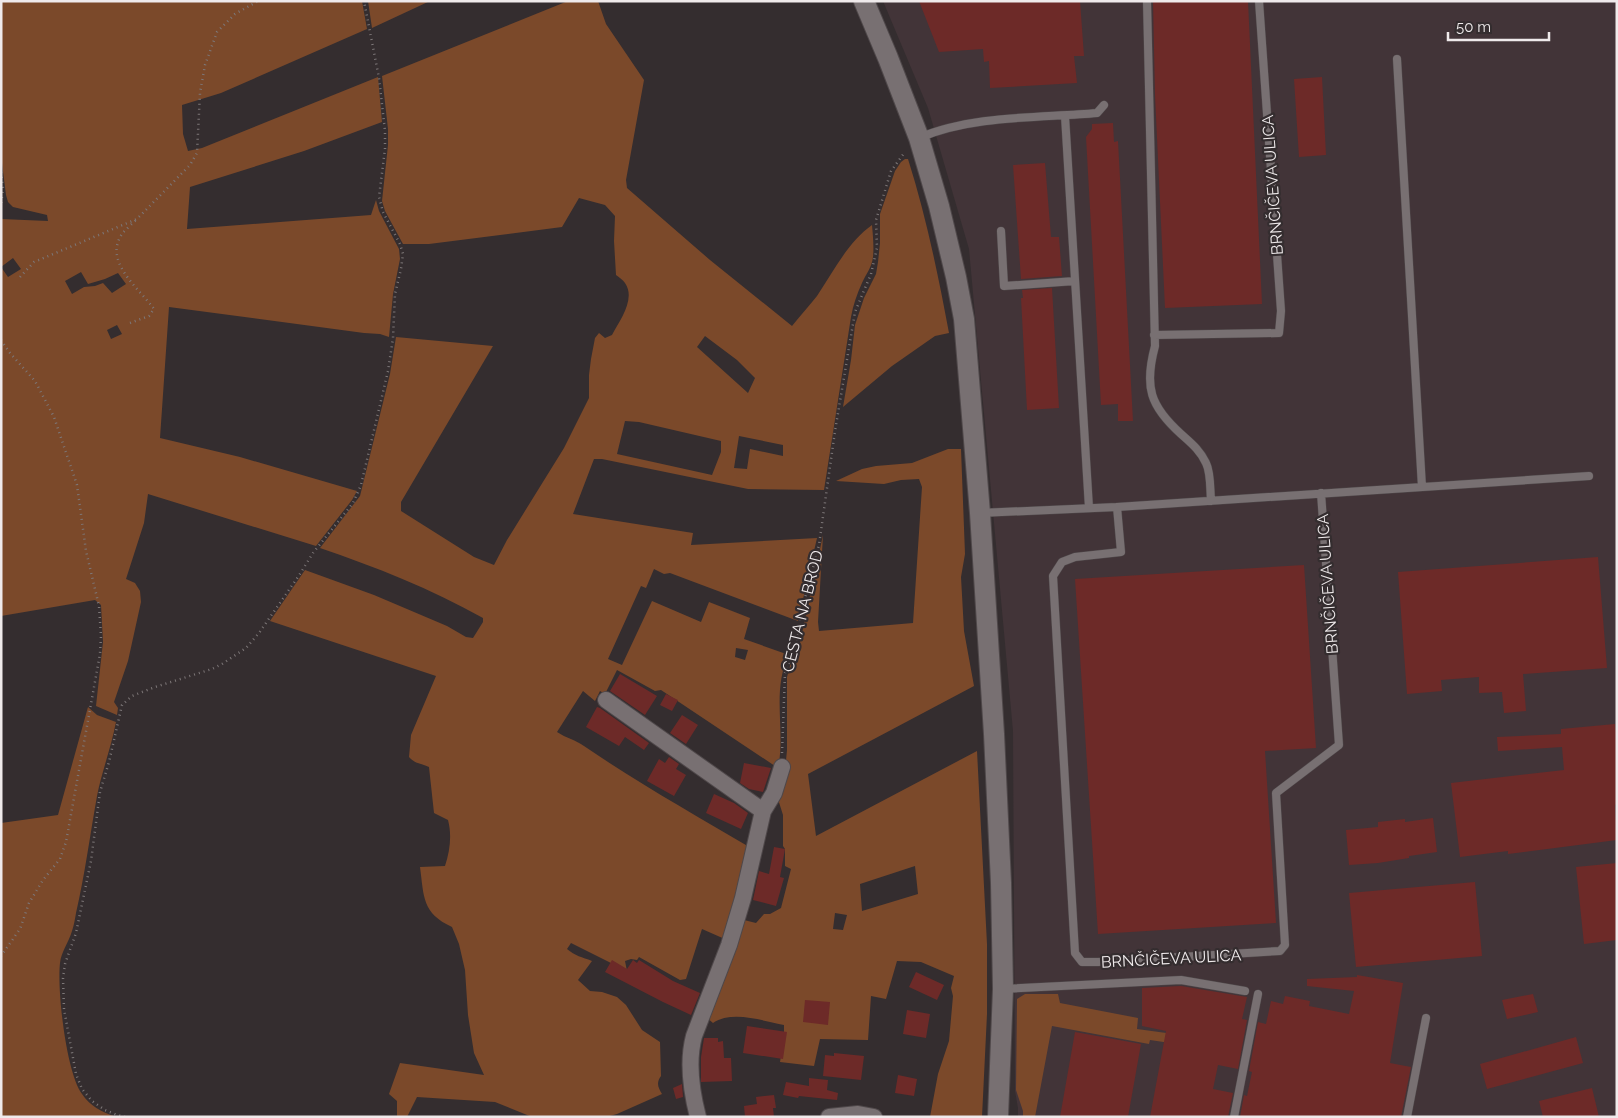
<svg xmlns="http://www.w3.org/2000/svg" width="1618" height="1118" viewBox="0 0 1618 1118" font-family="Raleway,sans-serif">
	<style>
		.built { fill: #423438 }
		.green { fill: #7b492a; fill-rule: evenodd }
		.building { fill: #6d2a28 }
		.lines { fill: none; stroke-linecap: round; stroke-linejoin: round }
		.service-casing { stroke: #4f484a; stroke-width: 9 }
		.minor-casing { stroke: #4f484a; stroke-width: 18 }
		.tertiary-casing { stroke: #4f484a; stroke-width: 22 }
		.path { stroke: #7d7778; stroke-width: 2.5; stroke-dasharray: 1 4; stroke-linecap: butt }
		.service { stroke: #787072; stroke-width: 8 }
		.minor { stroke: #787072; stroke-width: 16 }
		.tertiary { stroke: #787072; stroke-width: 20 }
		.labels { text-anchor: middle; stroke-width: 4.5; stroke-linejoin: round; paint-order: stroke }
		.street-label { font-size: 16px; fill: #efeaeb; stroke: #342d2f }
	</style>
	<rect width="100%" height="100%" fill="#342d2f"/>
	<path class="built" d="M883 1H1617V1117H1018V1108L1015 1091 1013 731 969 249 928 108Z"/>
	<path class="green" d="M1 1H362L367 29 221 93 182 105 183 134 188 151 202 148 378 77 382 122 304 151 190 187 187 229 371 215 376 200 379 211 399 249 400 259 393 294 389 337 380 334 364 333 169 307 160 438 240 457 357 491 352 500 316 546 148 494 144 523 126 579 135 583 140 591 141 602 128 661 114 702 118 708 117 715 96 706 103 642 101 605 95 600 1 616V267L8 277 21 269 13 258 1 267V219L48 221 47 215 13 207 8 202 6 195 1 155ZM81 272 88 284 105 279 118 273 126 284 112 293 103 283 95 286 84 287 72 294 65 281ZM117 325 122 334 111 339 107 330Z
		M368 1H430L372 28Z
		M568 1H598L606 24 644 80 626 180 627 188 710 260 792 326C800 316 809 306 817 296 833 272 848 242 872 225 873 236 874 247 873 257 872 267 866 274 862 283 857 294 853 305 851 317L824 490 748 489 602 459H594L573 514 693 533 691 545 817 538 798 621 670 573 664 574 654 569 646 588 641 586 608 659 622 665 652 601 701 622 709 602 750 618 744 639 789 655C771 690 786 732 778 768L661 690 655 691 617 670 605 694 600 691 595 701 583 691 557 732C566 738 576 740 584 746 638 783 695 815 751 848L727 940 702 929 686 979 680 980 639 957 637 960 631 959 625 961 627 971 571 943 567 949C575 956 582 957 592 961L578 980 590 991 602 992 617 997 626 1005 642 1030 660 1042 661 1076C656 1083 658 1087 662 1094L617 1114 606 1117H532L495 1102 417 1097 407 1117H397V1101L389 1094 400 1063 484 1075 474 1053 468 1015 465 970 459 944 452 927C422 913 424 897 420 867L445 866C450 851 452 835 448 820L434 813 429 767C421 763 415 764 409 757L411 735 436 676 270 621 305 570 374 595 447 626 466 637 473 638 483 622V618C431 589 376 567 320 548L360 496 390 374 396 337 493 346 401 502V511L474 557 494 565 507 540 564 448 589 398V375L591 359 595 338 599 333 605 338 612 335C620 320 636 299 625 283 623 280 619 277 616 275L614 241 615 216 605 205 579 198 562 227 429 244H403L385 211 382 201 388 145V129L382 76ZM705 336 737 360 755 378 748 393 697 347ZM625 421 639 422 721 441V452L712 475 617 454ZM739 436 783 445V456L750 449 747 469 734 468ZM736 648 748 650 745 660 735 657Z
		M905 159H908C926 216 938 274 949 333L935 336 892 366 843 407 851 360 855 325 864 298 876 274 878 262 880 243V214L895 171 901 162Z
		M948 449H961L965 554 961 577 964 631 974 686 808 774 816 836 977 751 987 944V1014L982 1117H930L938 1074 949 1041 953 996 951 988 954 976 921 962 897 961 886 999 871 996 868 1040 820 1039 814 1066 780 1062 784 1037V1025C762 1021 733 1010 713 1023L706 1017 740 919 756 923 764 914H770L781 908 791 869 785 866V849L783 846V815L777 796 785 771 787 750V677L792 659 800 642 823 535 818 622 819 631 913 623 922 487 919 479 901 480 884 484 836 481 862 469 876 466 912 463ZM915 866 918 894 862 911 860 884ZM835 913 847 915 843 930 833 929Z
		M88 707 97 715 116 722C111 748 102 771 97 796 90 835 85 874 76 913 75 919 74 925 72 931 69 942 61 952 60 963 57 990 66 1072 82 1094 90 1106 102 1112 116 1117H1V823L58 815Z
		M1025 994H1058L1060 1003 1138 1018 1137 1029 1181 1035 1177 1044 1150 1040 1149 1044 1052 1026 1035 1117H1023V1111L1016 1090 1017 999Z"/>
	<path class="building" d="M919 1H1080L1084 56H1074L1077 83 990 88 989 61 984 62 983 49 939 52Z
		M1153 1H1248L1262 304 1165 308 1155 95Z
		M1322 77 1326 155 1299 157 1294 79Z
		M1113 123 1114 142 1118 141 1133 421H1118V404L1101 405 1086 137 1092 129V124Z
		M1045 163 1051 237H1059L1062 276 1021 279 1013 165Z
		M1052 288 1059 408 1027 410 1021 298H1023L1022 290Z
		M1598 557 1607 668 1523 674 1526 711 1504 713 1502 692 1479 693V677L1441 680 1442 691 1407 694 1398 572Z
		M1304 565 1316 748 1265 751 1276 923 1098 934 1075 579Z
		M620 674 657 696 645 715 610 691Z
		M666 694 678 700 672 711 660 705Z
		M597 707 600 708 649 743 644 750 625 737 619 746 586 727Z
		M682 715 698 725 686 744 670 733Z
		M1615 724 1617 741V804L1615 805 1617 840 1508 854V851L1460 857 1451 783 1564 770 1562 747 1498 751 1497 737 1561 734V729Z
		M669 757 679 764 676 769 686 775 674 796 647 781 659 759 665 763Z
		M744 763 771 768 763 792 749 789 740 783Z
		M714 794 734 803 748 813 741 829 706 813Z
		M1433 818 1437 852 1409 856V858L1378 863 1349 865 1346 830 1378 827V822L1405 819V822Z
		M774 847 785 849 780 877 784 878 776 906 753 900 759 871 769 874Z
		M1617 863V940L1584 944 1576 867Z
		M1475 882 1482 956 1356 967 1349 893Z
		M612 960 627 969 633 960 637 963 639 960 673 981 700 993 691 1015 663 1002 605 972Z
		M916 972 944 985 937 1000 909 987Z
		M1357 975 1403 983 1390 1063 1411 1067 1401 1117H1240L1244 1095 1247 1096 1252 1072 1249 1071 1258 1022 1266 1024 1271 1001 1283 1004 1285 996 1310 1001 1309 1006 1349 1014 1354 991 1307 986V979L1357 977Z
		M1181 986 1247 997 1242 1019 1247 1020 1238 1069 1218 1065 1213 1089 1233 1093 1228 1117H1150L1166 1031 1142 1026V988Z
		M1533 994 1538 1012 1507 1019 1502 1000Z
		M805 1000 830 1002 828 1025 803 1022Z
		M907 1010 930 1014 926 1038 903 1034Z
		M747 1026 787 1032 783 1059 743 1053Z
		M1075 1032 1141 1044 1128 1117H1060Z
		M1576 1037 1583 1063 1487 1089 1480 1064Z
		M704 1038H718V1042L723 1041 724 1058H731L732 1081 701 1082V1057Z
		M834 1053 864 1056 861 1080 823 1076 825 1055 834 1056Z
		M898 1075 917 1079 914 1096 895 1093Z
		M809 1078 828 1080 827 1090 838 1093 837 1100 799 1096 798 1098 783 1095 786 1082 809 1086Z
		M682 1084 683 1097 676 1099 673 1088Z
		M1592 1088 1599 1117H1543L1539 1101Z
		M774 1095 776 1108H773L774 1117H745L744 1106 757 1104 756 1097Z"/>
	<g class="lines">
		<defs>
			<path id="service" d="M1147 1 1155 346C1144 387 1150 406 1181 434 1191 443 1200 450 1206 463 1211 473 1210 489 1211 501
				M1397 59 1422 487
				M1065 116 1089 508
				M919 138C971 115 1041 118 1097 113L1104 105
				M1001 231 1004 286 1075 281
				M1154 335 1279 333 1281 311 1259 1
				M1117 507 1121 552 1075 557 1062 562 1053 576 1075 953 1082 962H1098L1280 951 1285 945 1276 793 1339 745 1321 493
				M980 513 1117 507 1589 476
				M1003 989 1181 980 1245 991
				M1234 1117 1258 994
				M1407 1117 1426 1018"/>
			<path id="minor" d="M606 700 763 811
				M698 1117C691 1090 687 1062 694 1036L729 945 743 898 763 811 774 793 782 767
				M829 1117 858 1114 874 1117"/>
			<path id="tertiary" d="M864 1 888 58 919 138 939 206 956 277 964 319 980 513 994 734 1001 883 1003 989 998 1117"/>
		</defs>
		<use href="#service" class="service-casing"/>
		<use href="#minor" class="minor-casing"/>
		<use href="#tertiary" class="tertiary-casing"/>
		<path class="path" d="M1 172 3 188 1 205
			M20 277 34 262 137 219 190 165 197 153 200 93 205 65 217 32 235 14 258 1
			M130 323 149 316 154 309C139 288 103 262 122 234 126 229 132 224 136 220
			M1 340 10 353 35 381 54 417 77 485 86 551 99 606 101 636 100 654 66 842 60 859 43 880 29 903 20 929 1 956
			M782 753 785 673 797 642 801 613 819 545 835 431 855 312 871 274 877 248 876 220 891 171 905 152
			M125 1117 117 1115 105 1110 92 1101 82 1089 76 1074 64 1009 63 978 65 964 76 933 91 861 100 792 109 762 122 705 132 696 155 687 212 669 222 664 246 648 259 633 298 577 313 553 353 503 361 485 388 371 393 338 395 294 401 269 403 254 400 244 383 212 379 197 385 149V131L379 78 364 1"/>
		<use href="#service" class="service"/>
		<use href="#minor" class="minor"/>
		<use href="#tertiary" class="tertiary"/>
	</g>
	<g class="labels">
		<g class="street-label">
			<text transform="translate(1272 185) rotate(-94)" y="6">BRNČIČEVA ULICA</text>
			<text transform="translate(1327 584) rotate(-94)" y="6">BRNČIČEVA ULICA</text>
			<text transform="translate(802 611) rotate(-76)" y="6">CESTA NA BROD</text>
			<text transform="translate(1171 958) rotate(-3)" y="6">BRNČIČEVA ULICA</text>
		</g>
	</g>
	<rect width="1618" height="1118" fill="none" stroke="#efeaeb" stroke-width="5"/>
	<path d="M1448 32v8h101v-8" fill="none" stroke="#efeaeb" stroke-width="2.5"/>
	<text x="1456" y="32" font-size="15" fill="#efeaeb" stroke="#342d2f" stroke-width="4" paint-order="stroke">50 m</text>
</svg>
